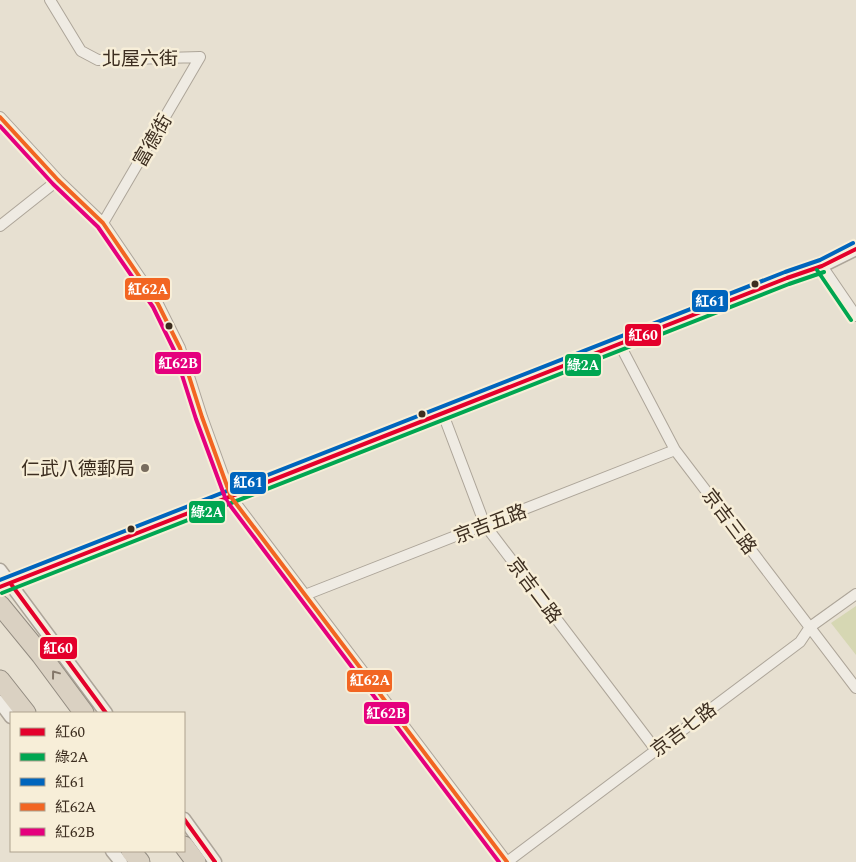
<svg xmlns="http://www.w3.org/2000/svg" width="856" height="862" viewBox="0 0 856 862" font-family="Spectral,'Noto Sans TC',serif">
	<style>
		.green { fill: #d6d7b3 }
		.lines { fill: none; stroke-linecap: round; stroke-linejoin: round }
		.minor-casing { stroke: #ada599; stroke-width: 12 }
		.tertiary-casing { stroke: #ada599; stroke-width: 15 }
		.motorway-casing { stroke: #928b80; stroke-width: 21 }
		.minor { stroke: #efebe3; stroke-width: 10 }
		.tertiary { stroke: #efebe3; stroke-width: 12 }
		.motorway { stroke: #dad1c2; stroke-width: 19 }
		.bus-1-casing { stroke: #f7eed8; stroke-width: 8 }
		.bus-2-casing { stroke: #f7eed8; stroke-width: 8 }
		.bus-3-casing { stroke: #f7eed8; stroke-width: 8 }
		.bus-4-casing { stroke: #f7eed8; stroke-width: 8 }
		.bus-5-casing { stroke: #f7eed8; stroke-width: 8 }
		.bus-1 { stroke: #e4002b; stroke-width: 4 }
		.bus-2 { stroke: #00a651; stroke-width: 4 }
		.bus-3 { stroke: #0065bd; stroke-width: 4 }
		.bus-4 { stroke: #f26522; stroke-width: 4 }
		.bus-5 { stroke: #e5007d; stroke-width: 4 }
		.oneway { stroke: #847769 }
		.bus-dot { fill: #3d2e20; stroke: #f7eed8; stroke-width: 2 }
		.poi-dot { fill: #786c5e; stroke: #f7eed8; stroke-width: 2 }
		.labels { text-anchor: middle; stroke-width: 5; stroke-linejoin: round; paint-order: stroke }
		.street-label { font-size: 19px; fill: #3d2e20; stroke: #f7eed8 }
		.poi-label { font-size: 19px; fill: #3d2e20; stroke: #f7eed8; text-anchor: end }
		.line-badge { stroke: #f7eed8; stroke-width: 2 }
		.badge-label { font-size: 14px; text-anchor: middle; font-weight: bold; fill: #fff }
	</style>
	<rect width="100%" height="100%" fill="#e7e0d1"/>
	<path class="green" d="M856 606V655L831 623Z"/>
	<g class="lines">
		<defs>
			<path id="minor" d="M50 0 81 51 98 60 200 57
				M0 117 58 180 103 223 158 304 180 348 202 417 231 497 507 862
				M103 223 200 57
				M0 226 58 180
				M822 266 856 316
				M620 345 675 450 856 688
				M443 414 485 525 656 750
				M305 595 675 450
				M507 862 800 642 810 627 856 594"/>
			<path id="tertiary" d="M0 570 106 713
				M0 587 787 278 822 266 856 249
				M0 702 11 717
				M184 819 215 862
				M112 851 121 862"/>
			<path id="motorway" d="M0 605 41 655 84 713
				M0 680 26 713
				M184 846 196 862
				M131 851 140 862"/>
		</defs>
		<use href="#minor" class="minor-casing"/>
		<use href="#tertiary" class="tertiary-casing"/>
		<use href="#motorway" class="motorway-casing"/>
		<use href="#minor" class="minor"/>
		<use href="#tertiary" class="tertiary"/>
		<use href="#motorway" class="motorway"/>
		<defs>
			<path id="bus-1" d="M11 584 106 713
				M0 587 787 278 822 266 856 249
				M184 819 215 862"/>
			<path id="bus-2" d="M817 270 851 320
				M2 593 789 284 824 272"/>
			<path id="bus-3" d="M0 580 785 272 820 260 853 243"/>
			<path id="bus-4" d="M0 117 58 180 103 223 158 304 180 348 202 417 231 497 507 862"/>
			<path id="bus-5" d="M0 126 53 184 98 227 153 307 174 350 196 419 226 500 499 862"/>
		</defs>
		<use href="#bus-1" class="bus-1-casing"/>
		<use href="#bus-2" class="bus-2-casing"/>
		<use href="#bus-3" class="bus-3-casing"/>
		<use href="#bus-4" class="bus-4-casing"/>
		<use href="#bus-5" class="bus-5-casing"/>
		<use href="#bus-1" class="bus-1"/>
		<use href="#bus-2" class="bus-2"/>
		<use href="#bus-3" class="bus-3"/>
		<use href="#bus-4" class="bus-4"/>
		<use href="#bus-5" class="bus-5"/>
	</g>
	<defs><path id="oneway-chevron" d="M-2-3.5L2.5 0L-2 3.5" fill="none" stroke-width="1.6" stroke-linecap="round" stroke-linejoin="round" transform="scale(1.25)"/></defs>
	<use class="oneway" href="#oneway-chevron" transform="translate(55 674) rotate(-127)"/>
	<g class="bus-dot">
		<circle cx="755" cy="284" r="4.5"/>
		<circle cx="169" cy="326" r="4.5"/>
		<circle cx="422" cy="414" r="4.5"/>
		<circle cx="131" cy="529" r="4.5"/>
	</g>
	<circle class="poi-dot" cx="145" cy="468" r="5"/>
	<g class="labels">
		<g class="street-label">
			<text x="140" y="65">北屋六街</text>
			<text transform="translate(152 140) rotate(-60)" y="7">富德街</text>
			<text transform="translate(730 521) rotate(53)" y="7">京吉三路</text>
			<text transform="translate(490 523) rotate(-21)" y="7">京吉五路</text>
			<text transform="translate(535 590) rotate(53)" y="7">京吉二路</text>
			<text transform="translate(683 729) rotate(-37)" y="7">京吉七路</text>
		</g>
		<g class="poi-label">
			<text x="135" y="475">仁武八德郵局</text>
		</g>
	</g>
	<g class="line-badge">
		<rect x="124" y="277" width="47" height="24" rx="5" fill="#f26522"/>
		<rect x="691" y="289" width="38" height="24" rx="5" fill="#0065bd"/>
		<rect x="624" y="323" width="38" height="24" rx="5" fill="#e4002b"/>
		<rect x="154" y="351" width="48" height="24" rx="5" fill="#e5007d"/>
		<rect x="564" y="353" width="38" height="24" rx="5" fill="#00a651"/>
		<rect x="229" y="471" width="38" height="24" rx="5" fill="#0065bd"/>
		<rect x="188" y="500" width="38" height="24" rx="5" fill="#00a651"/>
		<rect x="39" y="636" width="39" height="24" rx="5" fill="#e4002b"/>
		<rect x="346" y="669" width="47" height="24" rx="5" fill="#f26522"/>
		<rect x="363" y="701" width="47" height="24" rx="5" fill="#e5007d"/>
	</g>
	<g class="badge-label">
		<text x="148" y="294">紅62A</text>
		<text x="710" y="306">紅61</text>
		<text x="643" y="340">紅60</text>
		<text x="178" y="368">紅62B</text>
		<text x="583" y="370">綠2A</text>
		<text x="248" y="487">紅61</text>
		<text x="207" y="517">綠2A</text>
		<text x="58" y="653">紅60</text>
		<text x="370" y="685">紅62A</text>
		<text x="386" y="718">紅62B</text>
	</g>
	<rect x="10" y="712" width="175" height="140" fill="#f7eed8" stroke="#ada18e"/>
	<rect x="20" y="728" width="25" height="8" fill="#e4002b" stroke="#ada18e"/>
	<text x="55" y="737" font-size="15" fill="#3d2e20">紅60</text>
	<rect x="20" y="753" width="25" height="8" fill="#00a651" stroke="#ada18e"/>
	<text x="55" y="762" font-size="15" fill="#3d2e20">綠2A</text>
	<rect x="20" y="778" width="25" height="8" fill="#0065bd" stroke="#ada18e"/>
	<text x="55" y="787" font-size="15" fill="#3d2e20">紅61</text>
	<rect x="20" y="803" width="25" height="8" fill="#f26522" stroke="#ada18e"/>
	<text x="55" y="812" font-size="15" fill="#3d2e20">紅62A</text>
	<rect x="20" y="828" width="25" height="8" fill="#e5007d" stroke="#ada18e"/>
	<text x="55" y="837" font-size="15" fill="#3d2e20">紅62B</text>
</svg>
